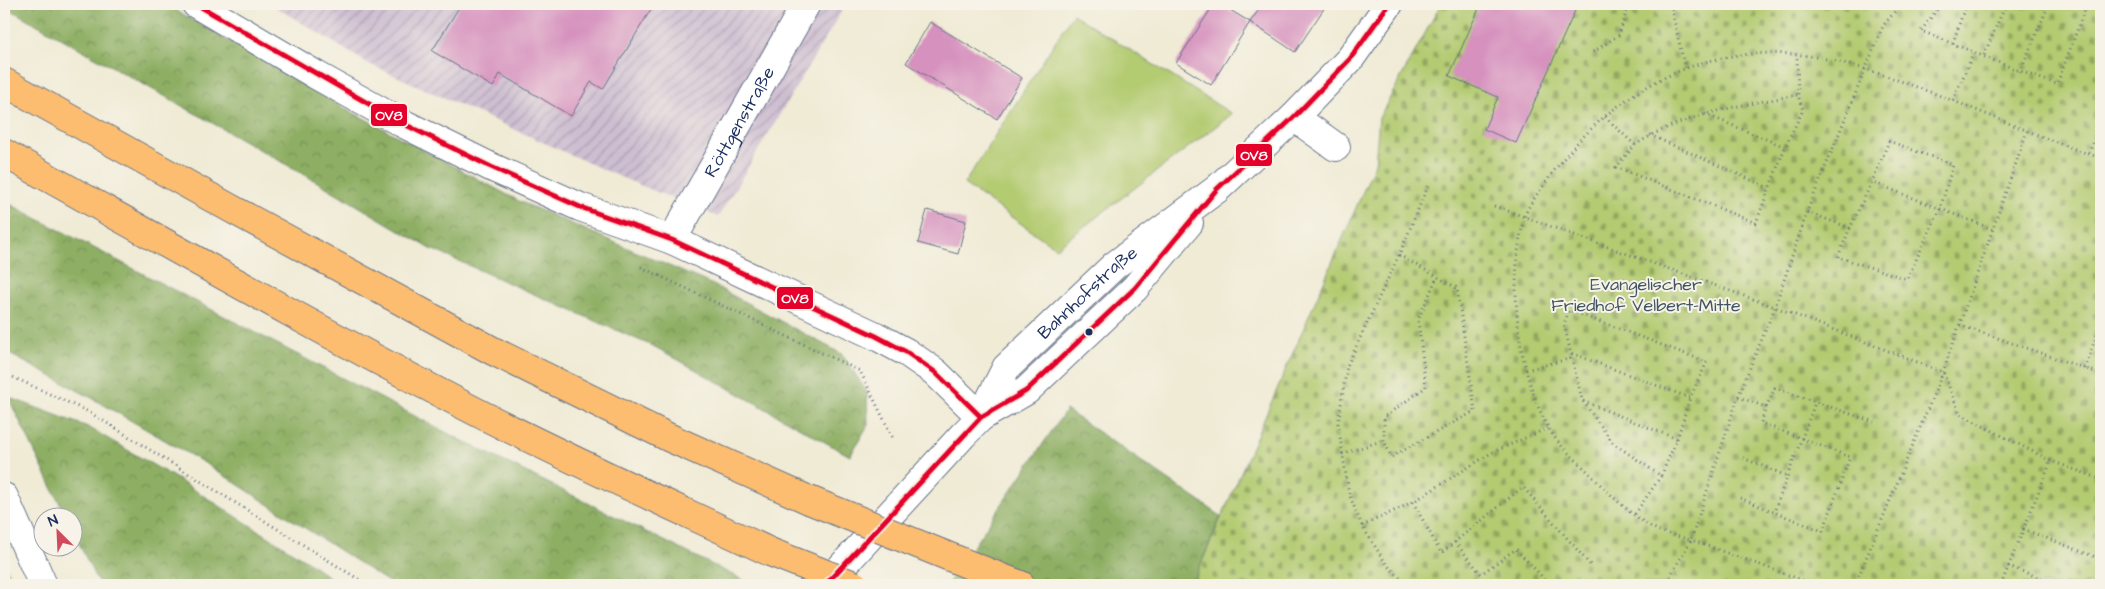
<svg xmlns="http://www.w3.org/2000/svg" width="2105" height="589" viewBox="0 0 2105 589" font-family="'Architects Daughter',sans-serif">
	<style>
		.industrial { fill: url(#industrial-furrows) }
		.green { fill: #b3cb71; stroke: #677d68 }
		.forest { fill: url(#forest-crowns); stroke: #546f60 }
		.cemetery { fill: url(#cemetery-stones); stroke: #677d68 }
		.building { fill: #d691be }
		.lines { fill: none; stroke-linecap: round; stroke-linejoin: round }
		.minor-casing { stroke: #667188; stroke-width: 30 }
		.highway-casing { stroke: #667188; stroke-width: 30 }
		.path { stroke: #667188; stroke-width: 3; stroke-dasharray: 1 4; stroke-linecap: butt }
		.minor { stroke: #fff; stroke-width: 28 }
		.highway { stroke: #fcbd6f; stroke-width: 28 }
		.highway-bridge-casing { stroke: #667188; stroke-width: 30; stroke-linecap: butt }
		.highway-bridge { stroke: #fcbd6f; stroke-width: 28 }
		.bus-1-casing { stroke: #f7f3e8; stroke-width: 9 }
		.bus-1 { stroke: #e4002b; stroke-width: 5 }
		.bus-dot { fill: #1b2f5e; stroke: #f7f3e8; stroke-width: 2 }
		.labels { text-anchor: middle; stroke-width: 4; stroke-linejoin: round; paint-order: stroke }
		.street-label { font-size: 18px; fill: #1b2f5e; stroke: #f7f3e8 }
		.park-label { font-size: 18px; fill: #415663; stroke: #f7f3e8 }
		.line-badge { stroke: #f7f3e8; stroke-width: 2 }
		.badge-label { font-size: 14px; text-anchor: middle; font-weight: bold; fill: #fff }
	</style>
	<defs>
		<pattern id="industrial-furrows" width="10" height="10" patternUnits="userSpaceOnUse" patternTransform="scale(1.25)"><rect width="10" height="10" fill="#cebed1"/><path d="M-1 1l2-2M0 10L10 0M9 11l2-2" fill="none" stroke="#a69bad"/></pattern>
		<pattern id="forest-crowns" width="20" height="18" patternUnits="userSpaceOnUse" patternTransform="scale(1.25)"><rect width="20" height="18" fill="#8eaf63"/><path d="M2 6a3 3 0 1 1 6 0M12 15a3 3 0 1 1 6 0" fill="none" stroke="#738f55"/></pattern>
		<pattern id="cemetery-stones" width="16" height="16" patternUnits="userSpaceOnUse" patternTransform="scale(1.25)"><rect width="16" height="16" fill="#b3cb71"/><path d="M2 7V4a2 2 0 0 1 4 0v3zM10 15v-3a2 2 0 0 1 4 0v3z" fill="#91a560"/></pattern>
	</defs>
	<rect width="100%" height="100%" fill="#f7f3e8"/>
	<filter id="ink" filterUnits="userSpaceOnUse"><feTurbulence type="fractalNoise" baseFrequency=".02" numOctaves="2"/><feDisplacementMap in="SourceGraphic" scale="10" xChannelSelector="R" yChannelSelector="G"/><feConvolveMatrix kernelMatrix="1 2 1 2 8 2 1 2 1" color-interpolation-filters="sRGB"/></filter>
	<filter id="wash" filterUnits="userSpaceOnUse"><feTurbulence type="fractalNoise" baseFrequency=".0096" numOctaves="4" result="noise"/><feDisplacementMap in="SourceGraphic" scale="20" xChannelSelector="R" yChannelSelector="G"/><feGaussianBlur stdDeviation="1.12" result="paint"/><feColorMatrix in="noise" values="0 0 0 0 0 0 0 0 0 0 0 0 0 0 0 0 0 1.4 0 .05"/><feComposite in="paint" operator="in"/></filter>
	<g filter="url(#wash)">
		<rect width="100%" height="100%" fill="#f0ebd5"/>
		<path class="industrial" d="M271 4H846L718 217 620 177 367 63Z"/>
		<path class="green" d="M1073 14 1232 114 1056 248 964 184Z
			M4 563 15 585H4Z"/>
		<path class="forest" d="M4 4H165L326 98 519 201 713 285 842 354 867 392 868 425 850 456 657 348 431 249 321 184 4 6Z
			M4 201 451 435 753 585H393L208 465 90 397 4 351Z
			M8 397 88 427 172 476 307 561 340 585H104L96 579 73 531 72 516H66Z
			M1066 410 1221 516 1192 585H947Z"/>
		<path class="cemetery" d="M1441 4H2101V585H1192L1375 164 1379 118Z"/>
		<g id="blocks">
			<path class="building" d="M461 4H654L603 89 591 82 571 116 500 74 493 87 432 51Z
				M1214 4H1220L1250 22 1211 85 1176 63Z
				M1263 4H1327L1295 52 1250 22Z
				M1481 4H1578L1516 143 1484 129 1498 97 1449 76Z
				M930 22 1022 78 997 119 906 63Z
				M927 210 966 221 958 254 918 243Z"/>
		</g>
	</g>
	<g filter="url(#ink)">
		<use href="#blocks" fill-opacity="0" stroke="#667188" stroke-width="1"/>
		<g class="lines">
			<defs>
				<g id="minor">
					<path d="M196 4 316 75 402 123 491 167 580 207 672 240 876 336 906 352 935 372 981 417"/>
					<path d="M1294 117 1336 147"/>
					<path id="s1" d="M672 240 806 4"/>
					<path id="s2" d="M981 417 1006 368 1115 265 1217 189 1294 117 1350 59 1389 4"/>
					<path d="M4 497 43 585"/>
					<path d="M825 585 963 435 981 417 1026 391 1135 288 1189 223"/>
				</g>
				<path id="highway" d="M4 82 230 208 493 351 670 438 809 500
					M4 153C157 238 309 325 465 406 565 458 668 504 770 552
					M997 576 1021 585"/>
			</defs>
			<use href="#minor" class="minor-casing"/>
			<use href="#highway" class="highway-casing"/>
			<path class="path" d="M156 4 163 8
				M1673 4 1672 11 1685 68
				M1901 4 1883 26 1807 212 1775 307 1738 397 1691 540C1681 537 1670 535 1660 531 1639 523 1606 491 1590 474 1576 459 1558 446 1548 427 1516 368 1508 283 1524 219 1527 205 1541 190 1549 178 1596 111 1668 60 1751 54 1812 49 1866 68 1922 89 1982 111 2040 138 2101 158
				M1945 4 1939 7 1921 31C1966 48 2010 69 2057 84L2087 4
				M1953 43 1966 4
				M1593 52 1619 35 1629 4
				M1984 55 2006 4
				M2020 72 2049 4
				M1953 100 1974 52
				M1705 114 1785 147
				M1605 117 1635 145 1616 167 1756 223 1785 147 1803 110 1798 95 1797 55
				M1650 135 1769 188
				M1635 145C1682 114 1742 105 1797 95
				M2089 153 2101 123
				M1494 206 1775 307 1943 372 1960 414 2051 461 2101 479
				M1807 212 1850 228 1872 182 1992 229
				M1850 228 1838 257 1907 279 1940 209 1953 165 1889 141 1872 182
				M1399 255 1457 288 1475 411 1391 457 1384 440V417L1426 387 1418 320 1437 277
				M641 267 860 371 894 440
				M1960 325 2101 374
				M1572 358 1582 400 1613 443 1661 476 1677 439 1690 398
				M2085 369 2101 322
				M1526 370 1572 358 1564 324 1569 310 1707 362 1690 398 1571 353
				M4 373 89 412 368 585
				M1738 397 1766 407 1775 388 1874 422
				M1583 401 1677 439
				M1766 407 1761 423 1850 457 1823 531 1774 512
				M1342 454 1384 440
				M1743 458 1787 476
				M1740 498 1774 512 1815 403
				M1413 502 1441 553 1523 487 1592 567
				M1635 514 1661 476
				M1362 526 1413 502 1491 453 1548 428
				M2023 529 2101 559
				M1455 542 1481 574 1516 549 1548 583
				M2008 566 2059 585
				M1407 585 1387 565 1362 526 1349 494 1338 424 1347 366 1399 255 1428 186
				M1665 585 1691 540 1816 585
				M1855 585 1943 372 2027 131
				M2001 585 2051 461"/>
			<use href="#minor" class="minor"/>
			<use href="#highway" class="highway"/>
			<defs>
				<path id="highway-bridge" d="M809 500 997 576
					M770 552 854 585"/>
			</defs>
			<use href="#highway-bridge" class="highway-bridge-casing"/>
			<use href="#highway-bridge" class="highway-bridge"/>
			<defs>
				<path id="bus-1" d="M196 4 402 123 491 167 580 207 672 240 876 336 906 352 935 372 981 417
					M825 585 981 417 1026 391 1135 288 1217 189 1294 117 1350 59 1389 4"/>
			</defs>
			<use href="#bus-1" class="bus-1-casing"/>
			<use href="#bus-1" class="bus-1"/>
		</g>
	</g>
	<circle class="bus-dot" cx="1089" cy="332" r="4.5"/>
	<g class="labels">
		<g class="street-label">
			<text dy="6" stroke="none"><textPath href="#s1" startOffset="136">Röttgenstraße</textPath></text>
			<text dy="6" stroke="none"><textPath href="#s2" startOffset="166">Bahnhofstraße</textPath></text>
		</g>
		<g class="park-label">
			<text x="1646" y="290">Evangelischer<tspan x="1646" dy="21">Friedhof Velbert-Mitte</tspan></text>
		</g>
	</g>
	<g class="line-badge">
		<rect x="370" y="103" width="38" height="24" rx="5" fill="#e4002b"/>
		<rect x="1235" y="143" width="38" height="24" rx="5" fill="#e4002b"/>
		<rect x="776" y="286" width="38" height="24" rx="5" fill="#e4002b"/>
	</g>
	<g class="badge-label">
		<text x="389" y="120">OV8</text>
		<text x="1254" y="160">OV8</text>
		<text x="795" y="303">OV8</text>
	</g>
	<rect width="2105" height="589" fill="none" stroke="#f7f3e8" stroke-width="20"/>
	<g transform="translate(58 532) rotate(336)"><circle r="24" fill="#f7f3e8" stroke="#9fa5b1"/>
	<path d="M0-4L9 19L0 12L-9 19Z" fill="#d1495b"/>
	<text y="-8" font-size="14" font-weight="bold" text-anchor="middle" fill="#1b2f5e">N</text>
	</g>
</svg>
